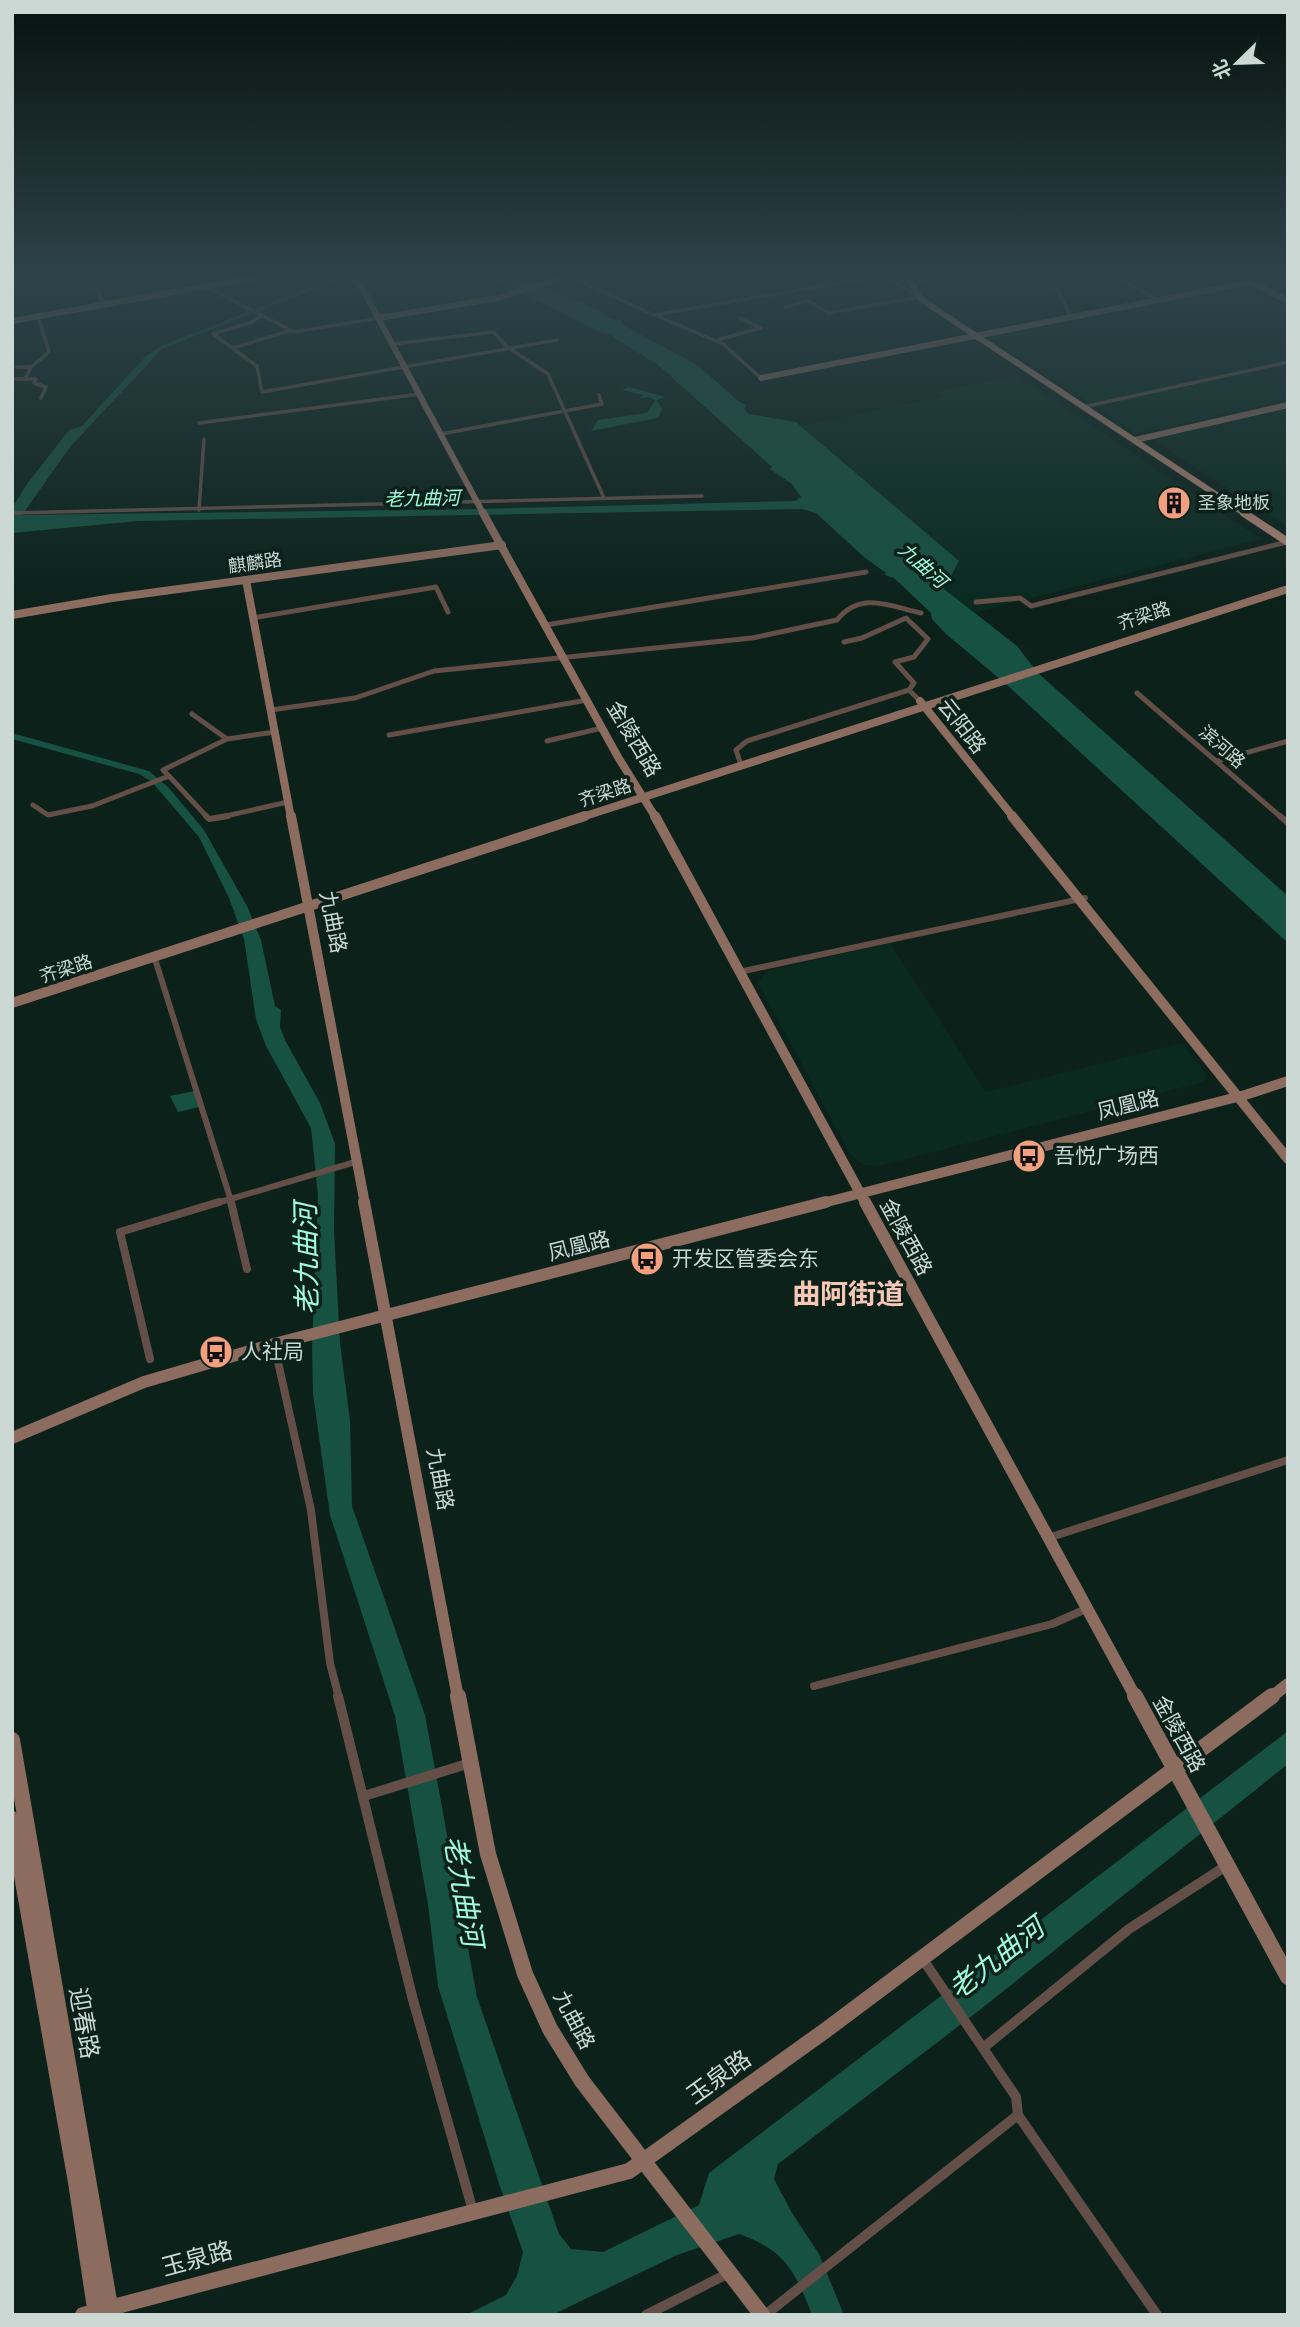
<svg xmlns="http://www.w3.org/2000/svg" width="1300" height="2327" viewBox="0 0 1300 2327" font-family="Overpass,'Noto Sans SC',sans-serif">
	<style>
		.built { fill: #0a2a20 }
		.water { fill: #165141 }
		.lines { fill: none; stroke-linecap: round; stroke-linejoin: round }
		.street-far4 { stroke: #634f47; stroke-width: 3.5 }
		.street-far3 { stroke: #634f47; stroke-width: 5 }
		.street-far2 { stroke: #634f47; stroke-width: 6 }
		.street-far1 { stroke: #634f47; stroke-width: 8 }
		.street { stroke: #634f47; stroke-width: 10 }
		.secondary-far4 { stroke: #8c6c5f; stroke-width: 6 }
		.secondary-far3 { stroke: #8c6c5f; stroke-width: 8 }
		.secondary-far2 { stroke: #8c6c5f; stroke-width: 10 }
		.secondary-far1 { stroke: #8c6c5f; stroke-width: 12 }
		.secondary { stroke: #8c6c5f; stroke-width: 16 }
		.primary-far1 { stroke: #ab8272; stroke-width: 6 }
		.primary { stroke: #ab8272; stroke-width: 8 }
		.labels { text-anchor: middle; stroke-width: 7; stroke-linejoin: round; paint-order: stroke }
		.far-poi-label { font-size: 18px; fill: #cbd8d3; stroke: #0b211a; text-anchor: start }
		.far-street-label { font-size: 18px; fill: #cbd8d3; stroke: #0b211a }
		.far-water-label { font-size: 19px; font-style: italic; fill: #a0fadb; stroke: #0b211a }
		.street-label { font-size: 21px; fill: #cbd8d3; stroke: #0b211a }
		.poi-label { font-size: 21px; fill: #cbd8d3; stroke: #0b211a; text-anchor: start }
		.near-street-label { font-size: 24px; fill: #cbd8d3; stroke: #0b211a }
		.near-water-label { font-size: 28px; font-style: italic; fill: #a0fadb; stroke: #0b211a }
		.district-label { font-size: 28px; font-weight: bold; fill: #f7c8b6; stroke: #0b211a }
	</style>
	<rect width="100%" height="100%" fill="#0b211a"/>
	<path class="built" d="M1117 277H1233L1240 281 1155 297Z
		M1248 284 1288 305V400L1137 434 987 336Z
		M1017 376 1261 539 973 613 944 589 959 562 801 426 941 397 936 392Z
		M1288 409V527L1152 439 1215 425Z
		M890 943 986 1092 1182 1043 1206 1074V1078L1203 1082 879 1166 864 1165 850 1154 758 982 767 971Z"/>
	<path class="water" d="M337 277H345L162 349 70 447 22 515 478 509 795 501 801 497 792 484 770 469 772 467 658 365 609 334 602 333 489 277H521L599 310 610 318 621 320 623 325 699 366 738 401 746 405 744 409 749 414 796 422 959 561 944 589 1017 646 1038 673 1288 896V943L1007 685 946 634 932 619 931 613 894 578 885 575 886 573 864 557 816 513 802 509 138 521 12 533V508L27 484 69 430 82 426 145 357 161 346Z
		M629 387 665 397 657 400 662 409 658 418 591 431 598 420 647 413 655 400 648 397 639 398 643 395 622 390Z
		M12 733 149 771 169 788 204 830 247 906 261 940 275 1006 281 1010 280 1027 286 1042 320 1103 335 1144 334 1231 340 1343 350 1420 352 1506 425 1715 477 1997 559 2234 571 2249 603 2252 699 2205 709 2173 1288 1731V1764L981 2009 778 2164 774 2179 792 2213 819 2254 844 2315H812C795 2271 785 2250 739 2234L677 2255 552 2315H466L506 2295 517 2276 523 2252 499 2184 438 1986 428 1905 395 1716 330 1515 313 1394 312 1348 318 1196 311 1128 266 1046 256 1019 244 939 229 898 199 837 152 782 139 774 12 739Z
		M194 1091 199 1107 178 1112 170 1096Z"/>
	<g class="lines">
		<path class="street-far4" d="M91 277 104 304
			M570 277 654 315 873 277
			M1051 277 1071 317
			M1116 277 1158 300
			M916 280 951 277
			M205 286 294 332 379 318
			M785 307 808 301 829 313 919 297 886 277
			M655 315 723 344 761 378
			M38 316 49 352 31 367 25 379H36L34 383 46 387 41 398
			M213 334 257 366 262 392 557 340
			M213 334 250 323 261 316
			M717 340 761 328 740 318
			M393 344 494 332 506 346 548 374 604 498
			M233 348 289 331
			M17 367H31
			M12 379H25
			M1083 407 1288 362
			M199 423 420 394
			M441 434 602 404 599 395
			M199 510 204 439
			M12 513 702 496"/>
		<path class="street-far3" d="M976 602 1020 598 1031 606 1287 542
			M253 618 436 587 448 612
			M546 625 866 572
			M844 642 862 638 906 618 928 639 914 657 895 662 914 683 909 690
			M1137 693 1282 818
			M271 710 355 698 434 671 752 638 837 620C861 590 892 607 921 613
			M192 714 227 739
			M389 735 587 700
			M547 741 602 728
			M1217 761 1288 741
			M741 765 736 750 747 741 909 690 920 701
			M169 776 208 818
			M33 805 48 815 92 806 169 776 163 770 227 739 275 732
			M217 818 288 802"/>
		<path class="street-far2" d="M206 816 209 819 228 816
			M1280 816 1288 823
			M154 956 232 1204
			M739 972 1085 898
			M214 1204 355 1162"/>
		<path class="street-far1" d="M231 1202 247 1269
			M274 1344 311 1510 330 1663 339 1698
			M150 1359 120 1232 219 1202
			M1048 1538 1288 1460
			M814 1686 1052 1624 1086 1609"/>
		<path class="street" d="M338 1696 413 2000 473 2211
			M364 1796 470 1763
			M922 1958 1016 2097 1018 2115 1157 2315
			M983 2048 1129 1929 1226 1866
			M646 2315 729 2273
			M765 2315 1018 2115"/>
		<path class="secondary-far4" d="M352 277 361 286 484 515
			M1247 280 1288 301
			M379 318 498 298 564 277
			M12 321 259 277
			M761 378 1251 282
			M1135 440 1288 405"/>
		<path class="secondary-far3" d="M483 513 618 757 656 818
			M246 580 291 818
			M12 615 112 598 502 545
			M920 701 1014 818
			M579 818 1288 589"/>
		<path class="secondary-far2" d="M291 816 365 1204
			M655 816 866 1204
			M1012 816 1288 1159
			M12 1003 585 816
			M819 1204 1245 1095 1288 1081"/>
		<path class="secondary-far1" d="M364 1202 458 1698
			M865 1202 1136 1698
			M12 1438 144 1382 274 1344 826 1202
			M1270 1698 1288 1684"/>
		<path class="secondary" d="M458 1696 488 1854 525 1974 550 2029 582 2081 762 2315
			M1135 1696 1288 1977
			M12 1740 111 2312
			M12 1819 76 2182 96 2315
			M83 2315 629 2171 826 2030 1272 1696"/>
		<path class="primary-far1" d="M909 277 919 297 931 306 1247 515"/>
		<path class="primary" d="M1244 513 1288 542"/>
	</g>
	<linearGradient id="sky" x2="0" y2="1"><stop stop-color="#06120e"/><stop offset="0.46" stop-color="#2e4349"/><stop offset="1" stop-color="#2e4349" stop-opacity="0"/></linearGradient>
	<rect width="1300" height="603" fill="url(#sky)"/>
	<defs>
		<symbol id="building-disc" viewBox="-11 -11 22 22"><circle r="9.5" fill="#f2a080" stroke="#0b211a"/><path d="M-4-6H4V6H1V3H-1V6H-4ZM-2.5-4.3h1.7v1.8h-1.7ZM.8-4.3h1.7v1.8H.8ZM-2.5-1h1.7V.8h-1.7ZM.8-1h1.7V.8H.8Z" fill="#111"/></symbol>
		<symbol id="bus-disc" viewBox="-11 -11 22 22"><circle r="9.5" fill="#f2a080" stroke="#0b211a"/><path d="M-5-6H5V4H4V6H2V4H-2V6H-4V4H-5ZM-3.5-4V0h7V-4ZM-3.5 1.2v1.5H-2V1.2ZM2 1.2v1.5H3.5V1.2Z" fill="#111"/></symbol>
	</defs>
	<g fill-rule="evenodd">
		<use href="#building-disc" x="1155" y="484" width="38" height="38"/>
		<use href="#bus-disc" x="1010" y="1137" width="38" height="38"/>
		<use href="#bus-disc" x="628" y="1240" width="38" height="38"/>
		<use href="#bus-disc" x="197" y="1333" width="38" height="38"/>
	</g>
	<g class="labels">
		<g class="far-poi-label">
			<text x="1198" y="509">圣象地板</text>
		</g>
		<g class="far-street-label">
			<text transform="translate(255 563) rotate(-8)" y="6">麒麟路</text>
			<text transform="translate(1144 616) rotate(-18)" y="6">齐梁路</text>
			<text transform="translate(1222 747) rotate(41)" y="6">滨河路</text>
			<text transform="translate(605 793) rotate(-18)" y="6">齐梁路</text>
			<text transform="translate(66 969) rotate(-18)" y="6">齐梁路</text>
		</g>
		<g class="far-water-label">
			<text transform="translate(422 498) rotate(-1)" y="7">老九曲河</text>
			<text transform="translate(923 565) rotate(42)" y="7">九曲河</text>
		</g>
		<g class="street-label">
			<text transform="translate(962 726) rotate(52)" y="7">云阳路</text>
			<text transform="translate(634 739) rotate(59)" y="7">金陵西路</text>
			<text transform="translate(333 922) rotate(79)" y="7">九曲路</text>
			<text transform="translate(1128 1105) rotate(-14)" y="7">凤凰路</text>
			<text transform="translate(906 1237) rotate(61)" y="7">金陵西路</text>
			<text transform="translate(579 1246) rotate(-14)" y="7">凤凰路</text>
			<text transform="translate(440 1479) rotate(79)" y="7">九曲路</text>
			<text transform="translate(1179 1734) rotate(61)" y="7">金陵西路</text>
			<text transform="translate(574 2020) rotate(62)" y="7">九曲路</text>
		</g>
		<g class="poi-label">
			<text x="1054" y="1163">吾悦广场西</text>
			<text x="672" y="1266">开发区管委会东</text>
			<text x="241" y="1359">人社局</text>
		</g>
		<g class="near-street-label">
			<text transform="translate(84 2023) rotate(80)" y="8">迎春路</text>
			<text transform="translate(719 2077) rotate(-36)" y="8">玉泉路</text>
			<text transform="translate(197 2259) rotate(-15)" y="8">玉泉路</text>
		</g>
		<g class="near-water-label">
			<text transform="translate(306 1259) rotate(-91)" y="10">老九曲河</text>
			<text transform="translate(464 1891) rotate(80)" y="10">老九曲河</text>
			<text transform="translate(996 1958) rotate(-38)" y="10">老九曲河</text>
		</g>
		<g class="district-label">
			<text x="848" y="1304">曲阿街道</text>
		</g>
	</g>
	<rect width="1300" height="2327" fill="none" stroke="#cbd8d3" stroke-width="28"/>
	<g transform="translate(1237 63) rotate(247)" stroke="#0b211a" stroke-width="5" paint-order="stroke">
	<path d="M0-5L12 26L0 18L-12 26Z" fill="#cbd8d3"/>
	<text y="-10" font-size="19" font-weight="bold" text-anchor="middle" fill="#cbd8d3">北</text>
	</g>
</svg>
